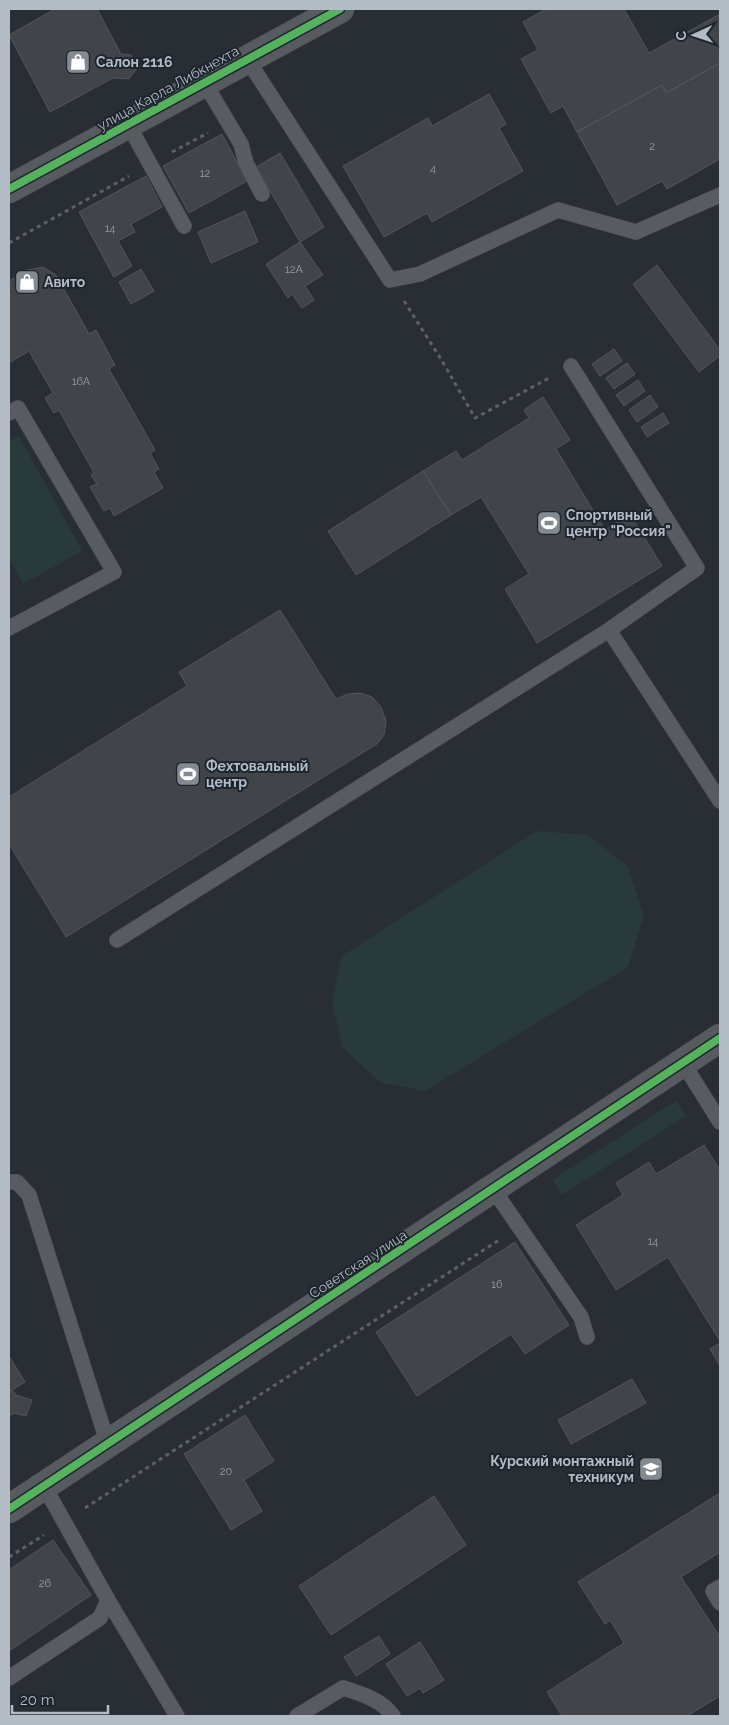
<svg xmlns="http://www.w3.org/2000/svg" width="729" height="1725" viewBox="0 0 729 1725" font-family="Raleway,sans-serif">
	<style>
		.green { fill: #293a3b }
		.building { fill: #41454a; stroke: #51565b }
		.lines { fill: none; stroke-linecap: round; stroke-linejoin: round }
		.lane-casing { stroke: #474a4f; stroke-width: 16 }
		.secondary-casing { stroke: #474a4f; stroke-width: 29 }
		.path { stroke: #5c6166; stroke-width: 3; stroke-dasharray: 4 4; stroke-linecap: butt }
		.lane { stroke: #585c62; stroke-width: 15 }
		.secondary { stroke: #575b60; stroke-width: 28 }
		.cycleway-casing { stroke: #1d252e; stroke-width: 11 }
		.cycleway { stroke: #56b35d; stroke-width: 8 }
		.labels { text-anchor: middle; stroke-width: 4; stroke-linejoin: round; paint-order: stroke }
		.number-label { font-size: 11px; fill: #969ea6 }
		.poi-label { font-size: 14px; font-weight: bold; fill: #b3bbc5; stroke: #1d252e; text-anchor: start }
		.street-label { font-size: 14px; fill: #b3bbc5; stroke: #1d252e }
	</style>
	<rect width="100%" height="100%" fill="#292e34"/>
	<path class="green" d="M19 436 82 551 23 584 9 558V441Z
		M537 831 588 835 628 867 644 916 628 967 425 1091 380 1082 343 1048 332 1002 342 956Z
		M676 1101 686 1116 562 1195 552 1180Z"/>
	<path class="building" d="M55 9H97L121 54 131 55 137 68 129 79 113 78 50 112 9 35Z
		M546 9H624L649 53 720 14V63L666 93 662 85 577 132 563 106 551 113 521 59 538 50 523 22Z
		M720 63V159L667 189 662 181 617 205 577 132 662 85 666 93Z
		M489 94 506 124 499 128 523 171 432 222 427 213 384 237 343 166 428 118 432 126Z
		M222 134 247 181 189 213 163 166Z
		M280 153 324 227 300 242 256 167Z
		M146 176 162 207 131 224 135 232 118 241 132 266 114 277 79 212Z
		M245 211 258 242 211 263 198 232Z
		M300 242 323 275 305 286 314 300 302 308 292 294 288 298 266 264Z
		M657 265 720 350V356L699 372 633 284Z
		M43 267 56 275 89 334 96 330 115 365 109 369 155 450 150 453 159 469 154 472 163 488 114 516 110 508 104 511 90 487 97 484 91 475 94 473 59 410 54 413 45 398 53 393 29 351 9 363V281L28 270Z
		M141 269 154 291 131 304 119 282Z
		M614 349 622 361 600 376 592 364Z
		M627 363 635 374 614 389 606 378Z
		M638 380 645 391 624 406 616 395Z
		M650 395 658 407 637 422 629 410Z
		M543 397 570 440 556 449 605 530 630 514 662 566 537 643 505 589 529 574 481 497 451 515 423 471 456 451 462 460 529 418 524 410Z
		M663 413 669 423 647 437 641 427Z
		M423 471 451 515 356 575 328 531Z
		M280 610 336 699 348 694 361 693 372 697 381 707 386 721 384 735 377 744 367 750 66 937 9 844V797L187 686 179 672Z
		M704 1145 720 1170V1341L668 1257 616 1290 576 1225 623 1195 616 1183 649 1162 656 1174Z
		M515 1242 569 1325 525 1354 511 1334 417 1396 376 1332Z
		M720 1343V1366L710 1349Z
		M9 1356 25 1382 9 1392Z
		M632 1379 646 1403 571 1444 558 1420Z
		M12 1390 16 1395 32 1400 26 1416 14 1413 9 1416V1392Z
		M245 1415 274 1461 244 1480 262 1511 231 1530 184 1454Z
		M720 1493V1552L681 1577 720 1637V1696L687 1716H562L547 1692 624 1643 610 1620 605 1624 578 1582Z
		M434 1496 466 1545 331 1635 299 1586Z
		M53 1540 91 1595 9 1651V1570Z
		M379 1636 390 1654 356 1676 344 1657Z
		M420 1642 444 1680 423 1693 420 1688 407 1696 386 1664Z"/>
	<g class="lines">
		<defs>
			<path id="lane" d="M247 59 390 280 420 274 558 210 636 232 720 195
				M204 82 241 144 246 163 262 194
				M128 124 184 226
				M571 366 697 568 609 630 720 801
				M9 413 18 408 114 572 9 628
				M117 940 609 630
				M683 1063 720 1122
				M9 1182H17L29 1195 108 1444
				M493 1189 581 1317 587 1337
				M44 1486 108 1600 177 1716
				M720 1587 713 1591 720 1603
				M9 1678 100 1618 108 1600
				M297 1716 343 1688C362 1694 382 1700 393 1716"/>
			<path id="secondary" d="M9 189 340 9
				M9 1509 720 1038"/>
		</defs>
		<use href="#lane" class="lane-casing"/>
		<use href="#secondary" class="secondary-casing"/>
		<path class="path" d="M172 152 208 133
			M9 243 129 176
			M404 301 441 359 475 418 551 377
			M85 1508 499 1240
			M9 1557 44 1535"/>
		<use href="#lane" class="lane"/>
		<use href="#secondary" class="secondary"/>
		<defs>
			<path id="cycleway" d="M9 189 340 9
				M9 1509 720 1038"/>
		</defs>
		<use href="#cycleway" class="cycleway-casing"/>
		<use href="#cycleway" class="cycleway"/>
	</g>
	<defs>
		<symbol id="shop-square" viewBox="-11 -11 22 22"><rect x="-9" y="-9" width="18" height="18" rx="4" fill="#838a92" stroke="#1d252e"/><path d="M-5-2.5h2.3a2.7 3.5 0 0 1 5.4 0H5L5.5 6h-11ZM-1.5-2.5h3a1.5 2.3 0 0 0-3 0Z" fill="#fff"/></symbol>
		<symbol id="stadium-square" viewBox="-11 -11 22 22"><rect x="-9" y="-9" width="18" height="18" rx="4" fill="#838a92" stroke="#1d252e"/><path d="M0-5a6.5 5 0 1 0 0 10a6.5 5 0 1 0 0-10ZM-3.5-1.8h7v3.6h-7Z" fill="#fff"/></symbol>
		<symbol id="university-square" viewBox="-11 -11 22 22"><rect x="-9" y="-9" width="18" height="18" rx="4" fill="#838a92" stroke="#1d252e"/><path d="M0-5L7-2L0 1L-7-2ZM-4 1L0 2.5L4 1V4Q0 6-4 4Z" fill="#fff"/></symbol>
	</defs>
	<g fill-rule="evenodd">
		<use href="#shop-square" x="64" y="48" width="28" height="28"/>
		<use href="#shop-square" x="13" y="268" width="28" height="28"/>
		<use href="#stadium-square" x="535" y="509" width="28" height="28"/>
		<use href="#stadium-square" x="174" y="760" width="28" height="28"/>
		<use href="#university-square" x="637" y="1455" width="28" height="28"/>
	</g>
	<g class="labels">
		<g class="number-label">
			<text x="652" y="150">2</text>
			<text x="433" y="172">4</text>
			<text x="205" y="177">12</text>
			<text x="110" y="232">14</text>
			<text x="294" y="273">12А</text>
			<text x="81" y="385">16А</text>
			<text x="653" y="1245">14</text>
			<text x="497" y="1288">16</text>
			<text x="226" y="1475">20</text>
			<text x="45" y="1587">26</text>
		</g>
		<g class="poi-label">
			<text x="96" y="67">Салон 2116</text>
			<text x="44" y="287">Авито</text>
			<text x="566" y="520">Спортивный<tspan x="566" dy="16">центр "Россия"</tspan></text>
			<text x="206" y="771">Фехтовальный<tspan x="206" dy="16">центр</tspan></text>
			<text x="634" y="1466" text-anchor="end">Курский монтажный<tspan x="634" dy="16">техникум</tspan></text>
		</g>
		<g class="street-label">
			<text transform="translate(168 88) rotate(-29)" y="5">улица Карла Либкнехта</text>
			<text transform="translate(358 1264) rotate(-33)" y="5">Советская улица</text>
		</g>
	</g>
	<rect width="729" height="1725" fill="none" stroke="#b3bbc5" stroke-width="20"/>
	<g transform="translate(694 35) rotate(267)" stroke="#1d252e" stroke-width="4" paint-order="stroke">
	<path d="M0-4L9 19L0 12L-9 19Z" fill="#b3bbc5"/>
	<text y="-8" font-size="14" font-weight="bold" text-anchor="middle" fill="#b3bbc5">С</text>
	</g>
	<path d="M12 1705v8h96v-8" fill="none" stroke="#b3bbc5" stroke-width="2.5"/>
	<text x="20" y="1705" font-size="15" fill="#b3bbc5" stroke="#1d252e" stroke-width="4" paint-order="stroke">20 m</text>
</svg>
